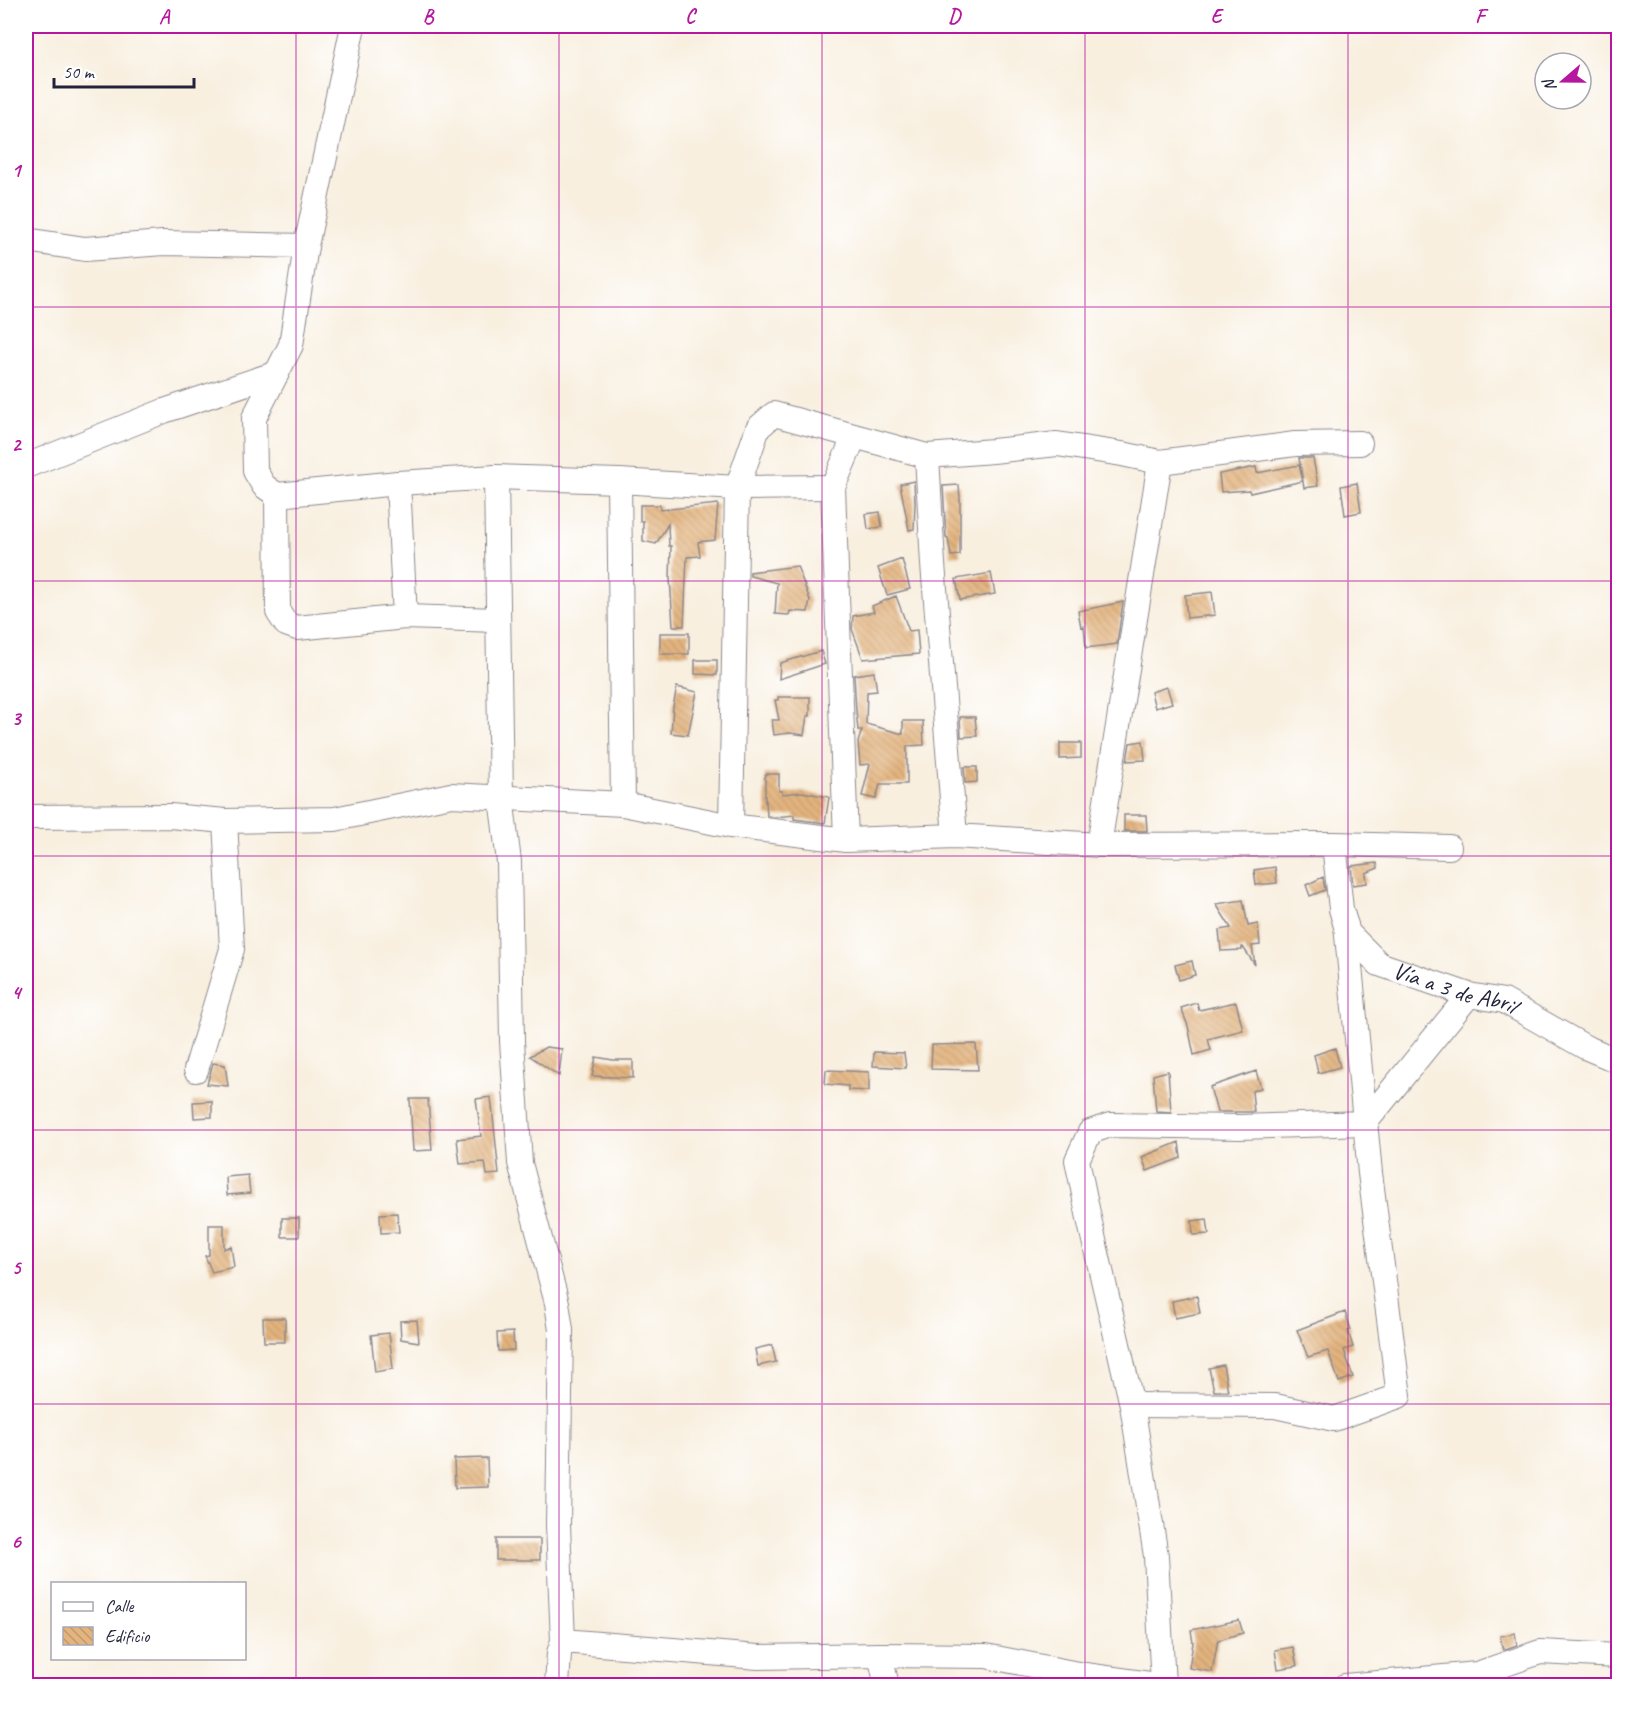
<svg xmlns="http://www.w3.org/2000/svg" width="1644" height="1711" viewBox="0 0 1644 1711" font-family="Caveat,sans-serif">
	<style>
		.building { fill: url(#building-back-hatch) }
		.lines { fill: none; stroke-linecap: round; stroke-linejoin: round }
		.minor-casing { stroke: #8d888d; stroke-width: 26 }
		.minor { stroke: #fff; stroke-width: 24 }
		.grid { fill: none; stroke: #b5179e; stroke-width: 1.5; stroke-opacity: 0.55 }
		.labels { text-anchor: middle; stroke-width: 4.5; stroke-linejoin: round; paint-order: stroke }
		.street-label { font-size: 24px; fill: #22223b; stroke: #fff }
		.neatline { fill: none; stroke: #b5179e; stroke-width: 2 }
		.grid-label { font-size: 20px; text-anchor: middle; font-weight: bold; fill: #b5179e }
	</style>
	<defs>
		<pattern id="building-back-hatch" width="6" height="6" patternUnits="userSpaceOnUse" patternTransform="scale(1.5)"><rect width="6" height="6" fill="#e3b47e"/><path d="M-1 5l2 2M0 0l6 6M5-1l2 2" fill="none" stroke="#c29a6e"/></pattern>
	</defs>
	<rect width="100%" height="100%" fill="#fff"/>
	<filter id="ink" filterUnits="userSpaceOnUse"><feTurbulence type="fractalNoise" baseFrequency=".0167" numOctaves="2"/><feDisplacementMap in="SourceGraphic" scale="12" xChannelSelector="R" yChannelSelector="G"/><feConvolveMatrix kernelMatrix="1 2 1 2 8 2 1 2 1" color-interpolation-filters="sRGB"/></filter>
	<filter id="wash" filterUnits="userSpaceOnUse"><feTurbulence type="fractalNoise" baseFrequency=".008" numOctaves="4" result="noise"/><feDisplacementMap in="SourceGraphic" scale="24" xChannelSelector="R" yChannelSelector="G"/><feGaussianBlur stdDeviation="1.35" result="paint"/><feColorMatrix in="noise" values="0 0 0 0 0 0 0 0 0 0 0 0 0 0 0 0 0 1.4 0 .05"/><feComposite in="paint" operator="in"/></filter>
	<g filter="url(#wash)">
		<rect width="100%" height="100%" fill="#f8efdf"/>
		<g id="blocks">
			<path class="building" d="M1299 458H1313L1318 486 1304 488Z
				M1299 465 1303 481 1250 493 1249 490 1221 492 1219 474 1256 467 1257 473Z
				M914 481 915 504 914 529 909 530 900 484Z
				M1357 483 1361 512 1345 515 1341 486Z
				M959 485 960 499V555L951 556 948 538 946 537 943 486Z
				M718 504 715 540 698 542 700 556 687 557 684 626H673L670 578 671 546H669L668 524 656 544 643 541V521H640V505H660V510Z
				M880 512 882 527 868 529 866 514Z
				M902 559 910 589 887 595 878 568Z
				M797 566 810 600 808 612 790 611 789 615 775 614 777 583 750 576V572Z
				M991 573 995 594 960 600 956 579Z
				M1212 592 1215 615 1187 618 1185 595Z
				M896 596 909 631 917 630 919 654 863 659 852 629 853 616 874 612 872 606Z
				M1123 602 1117 644 1086 648 1084 626 1081 627 1078 611Z
				M660 633H689V654H660Z
				M821 651 825 664 779 679 780 663Z
				M695 660H717V675L695 674Z
				M874 672 877 691 867 692 866 724 903 734V721H923L924 745 907 746V784H880L876 799 862 796 870 764 860 765 858 742 862 730H858L856 711 854 675Z
				M677 687 697 692 688 735 671 733 673 707Z
				M1167 687 1172 703 1155 708 1151 692Z
				M778 697H810V716H807L804 735 790 733 774 735 772 720H779L775 700H778Z
				M960 717H975L977 736 961 737Z
				M1143 741 1145 760 1127 761 1130 743Z
				M1060 743H1081V758L1060 759Z
				M964 767H977V782L965 783Z
				M765 774H779V791H782V794L802 792 829 797 825 823 794 819V815L776 817 767 816 766 801 765 802Z
				M1124 815H1146L1147 831H1124Z
				M1377 863 1378 868 1366 873 1367 883 1353 885 1351 866Z
				M1275 867 1277 883 1256 885 1254 870Z
				M1323 877 1325 890 1310 896 1306 885Z
				M1243 900 1248 926 1258 924 1260 945 1252 946 1255 965 1243 947H1242V950L1221 951 1219 930 1231 928 1216 904Z
				M1192 961 1195 975 1179 980 1175 965Z
				M1236 1002 1243 1030 1208 1039 1211 1050 1194 1055 1188 1026 1181 1008 1197 1003 1199 1010Z
				M976 1044 978 1070 931 1069 932 1045Z
				M546 1047 562 1049 559 1076 530 1056Z
				M1335 1048 1340 1067 1318 1073 1314 1055Z
				M874 1052 904 1053 906 1068 873 1066Z
				M596 1057 613 1060H633V1078L592 1076Z
				M213 1063 225 1065 228 1086 207 1084Z
				M826 1070 869 1072V1091L848 1090V1086L825 1084Z
				M1168 1071 1171 1112 1156 1111 1153 1075Z
				M1256 1071 1261 1088 1252 1091 1254 1112H1217L1210 1087Z
				M491 1097 499 1174 487 1175 485 1162 460 1164 457 1139 481 1136 476 1099Z
				M410 1099H428L432 1150 413 1151Z
				M212 1101V1117L194 1118 193 1102Z
				M1179 1142 1181 1158 1147 1171 1142 1157Z
				M248 1175 250 1193 227 1195 226 1177Z
				M397 1213 399 1232 381 1233 380 1214Z
				M282 1218H299V1237H282Z
				M1207 1219 1209 1234 1193 1235 1192 1221Z
				M209 1225H224V1249L231 1246 234 1267 212 1272 205 1256 209 1255Z
				M1197 1296 1200 1313 1175 1318 1172 1301Z
				M1345 1312 1351 1330 1348 1331 1353 1347 1344 1350 1353 1377 1339 1382 1328 1351 1308 1357 1297 1330Z
				M263 1318H285V1342H264Z
				M417 1320 419 1342 401 1339 400 1321Z
				M513 1332 514 1350 498 1351 497 1333Z
				M389 1333 393 1369 375 1372 371 1335Z
				M772 1345 776 1362 758 1366 755 1349Z
				M1223 1365 1228 1391H1214L1209 1368Z
				M487 1458 488 1487 455 1488 454 1459Z
				M496 1539H540V1560H496Z
				M1239 1620 1243 1633 1218 1640 1212 1672 1189 1668 1193 1643 1191 1630Z
				M1515 1633 1517 1645 1503 1650 1500 1636Z
				M1293 1647 1297 1666 1278 1669 1275 1650Z"/>
		</g>
	</g>
	<g filter="url(#ink)">
		<use href="#blocks" fill-opacity="0" stroke="#8d888d" stroke-width="1.5"/>
		<g class="lines">
			<defs>
				<g id="minor">
					<path d="M353 26 306 246 291 345 254 418 255 471 264 486 277 495 278 612 286 624 297 628 405 617 498 620"/>
					<path d="M26 240 85 249 163 243 306 246"/>
					<path d="M927 456 933 564 955 836"/>
					<path d="M26 466 164 411 277 373"/>
					<path d="M496 477 501 797 509 862 512 1041 520 1163 557 1303 561 1330 558 1525 563 1641 559 1653 557 1686"/>
					<path d="M619 481 623 804"/>
					<path d="M398 483 405 617"/>
					<path d="M277 495 398 483 496 477 619 481 737 488 833 487"/>
					<path d="M26 817 170 816 225 821 335 819 451 795 623 804 731 826 846 840 955 836 1099 845 1334 844 1449 847"/>
					<path d="M731 826 737 488 758 428 774 414 927 456 993 451 1057 444 1122 454 1160 462 1295 444 1360 443"/>
					<path d="M846 840 833 487 854 437"/>
					<path id="s1" d="M1334 844 1341 909 1348 933 1379 964 1469 995 1504 1001 1585 1047 1618 1061"/>
					<path d="M1099 845 1160 462"/>
					<path d="M196 1070 232 949 225 821"/>
					<path d="M1132 1405 1275 1406 1334 1419 1399 1396 1370 1173 1346 925"/>
					<path d="M563 1641 758 1657 880 1655 986 1656 1078 1674 1164 1686"/>
					<path d="M880 1655 887 1686"/>
					<path d="M1163 1685 1156 1556 1132 1405 1090 1223 1077 1160 1090 1132 1110 1125 1240 1127 1365 1123 1469 995"/>
					<path d="M1345 1686 1477 1674 1540 1652 1618 1656"/>
				</g>
			</defs>
			<use href="#minor" class="minor-casing"/>
			<use href="#minor" class="minor"/>
		</g>
	</g>
	<path class="grid" d="M296 26V1686M559 26V1686M822 26V1686M1085 26V1686M1348 26V1686M26 307H1618M26 581H1618M26 856H1618M26 1130H1618M26 1404H1618"/>
	<g class="labels">
		<g class="street-label">
			<text dy="8" stroke="none"><textPath href="#s1" startOffset="214">Vía a 3 de Abril</textPath></text>
		</g>
	</g>
	<rect width="1644" height="1711" fill="none" stroke="#fff" stroke-width="66"/>
	<rect x="51" y="1582" width="195" height="78" fill="#ffffff" stroke="#a7a7b1" stroke-width="1.5"/>
	<rect x="63" y="1602" width="30" height="9" fill="#ffffff" stroke="#a7a7b1" stroke-width="1.5"/>
	<text x="105" y="1612" font-size="18" fill="#22223b">Calle</text>
	<rect x="63" y="1627" width="30" height="18" fill="url(#building-back-hatch)" stroke="#a7a7b1" stroke-width="1.5"/>
	<text x="105" y="1642" font-size="18" fill="#22223b">Edificio</text>
	<g transform="translate(1563 81) rotate(250)"><circle r="28" fill="#ffffff" stroke="#a7a7b1" stroke-width="1.5"/>
	<path d="M0-4.5L10 22L0 15L-10 22Z" fill="#b5179e"/>
	<text y="-9" font-size="16" font-weight="bold" text-anchor="middle" fill="#22223b">N</text>
	</g>
	<path d="M54 78v9h140v-9" fill="none" stroke="#22223b" stroke-width="3"/>
	<text x="63" y="78" font-size="18" fill="#22223b" stroke="#ffffff" stroke-width="4.5" paint-order="stroke">50 m</text>
	<rect x="33" y="33" width="1578" height="1645" class="neatline"/>
	<g class="grid-label">
		<text x="164" y="23">A</text>
		<text x="428" y="23">B</text>
		<text x="690" y="23">C</text>
		<text x="954" y="23">D</text>
		<text x="1216" y="23">E</text>
		<text x="1480" y="23">F</text>
		<text x="16" y="177">1</text>
		<text x="16" y="451">2</text>
		<text x="16" y="725">3</text>
		<text x="16" y="999">4</text>
		<text x="16" y="1274">5</text>
		<text x="16" y="1548">6</text>
	</g>
</svg>
